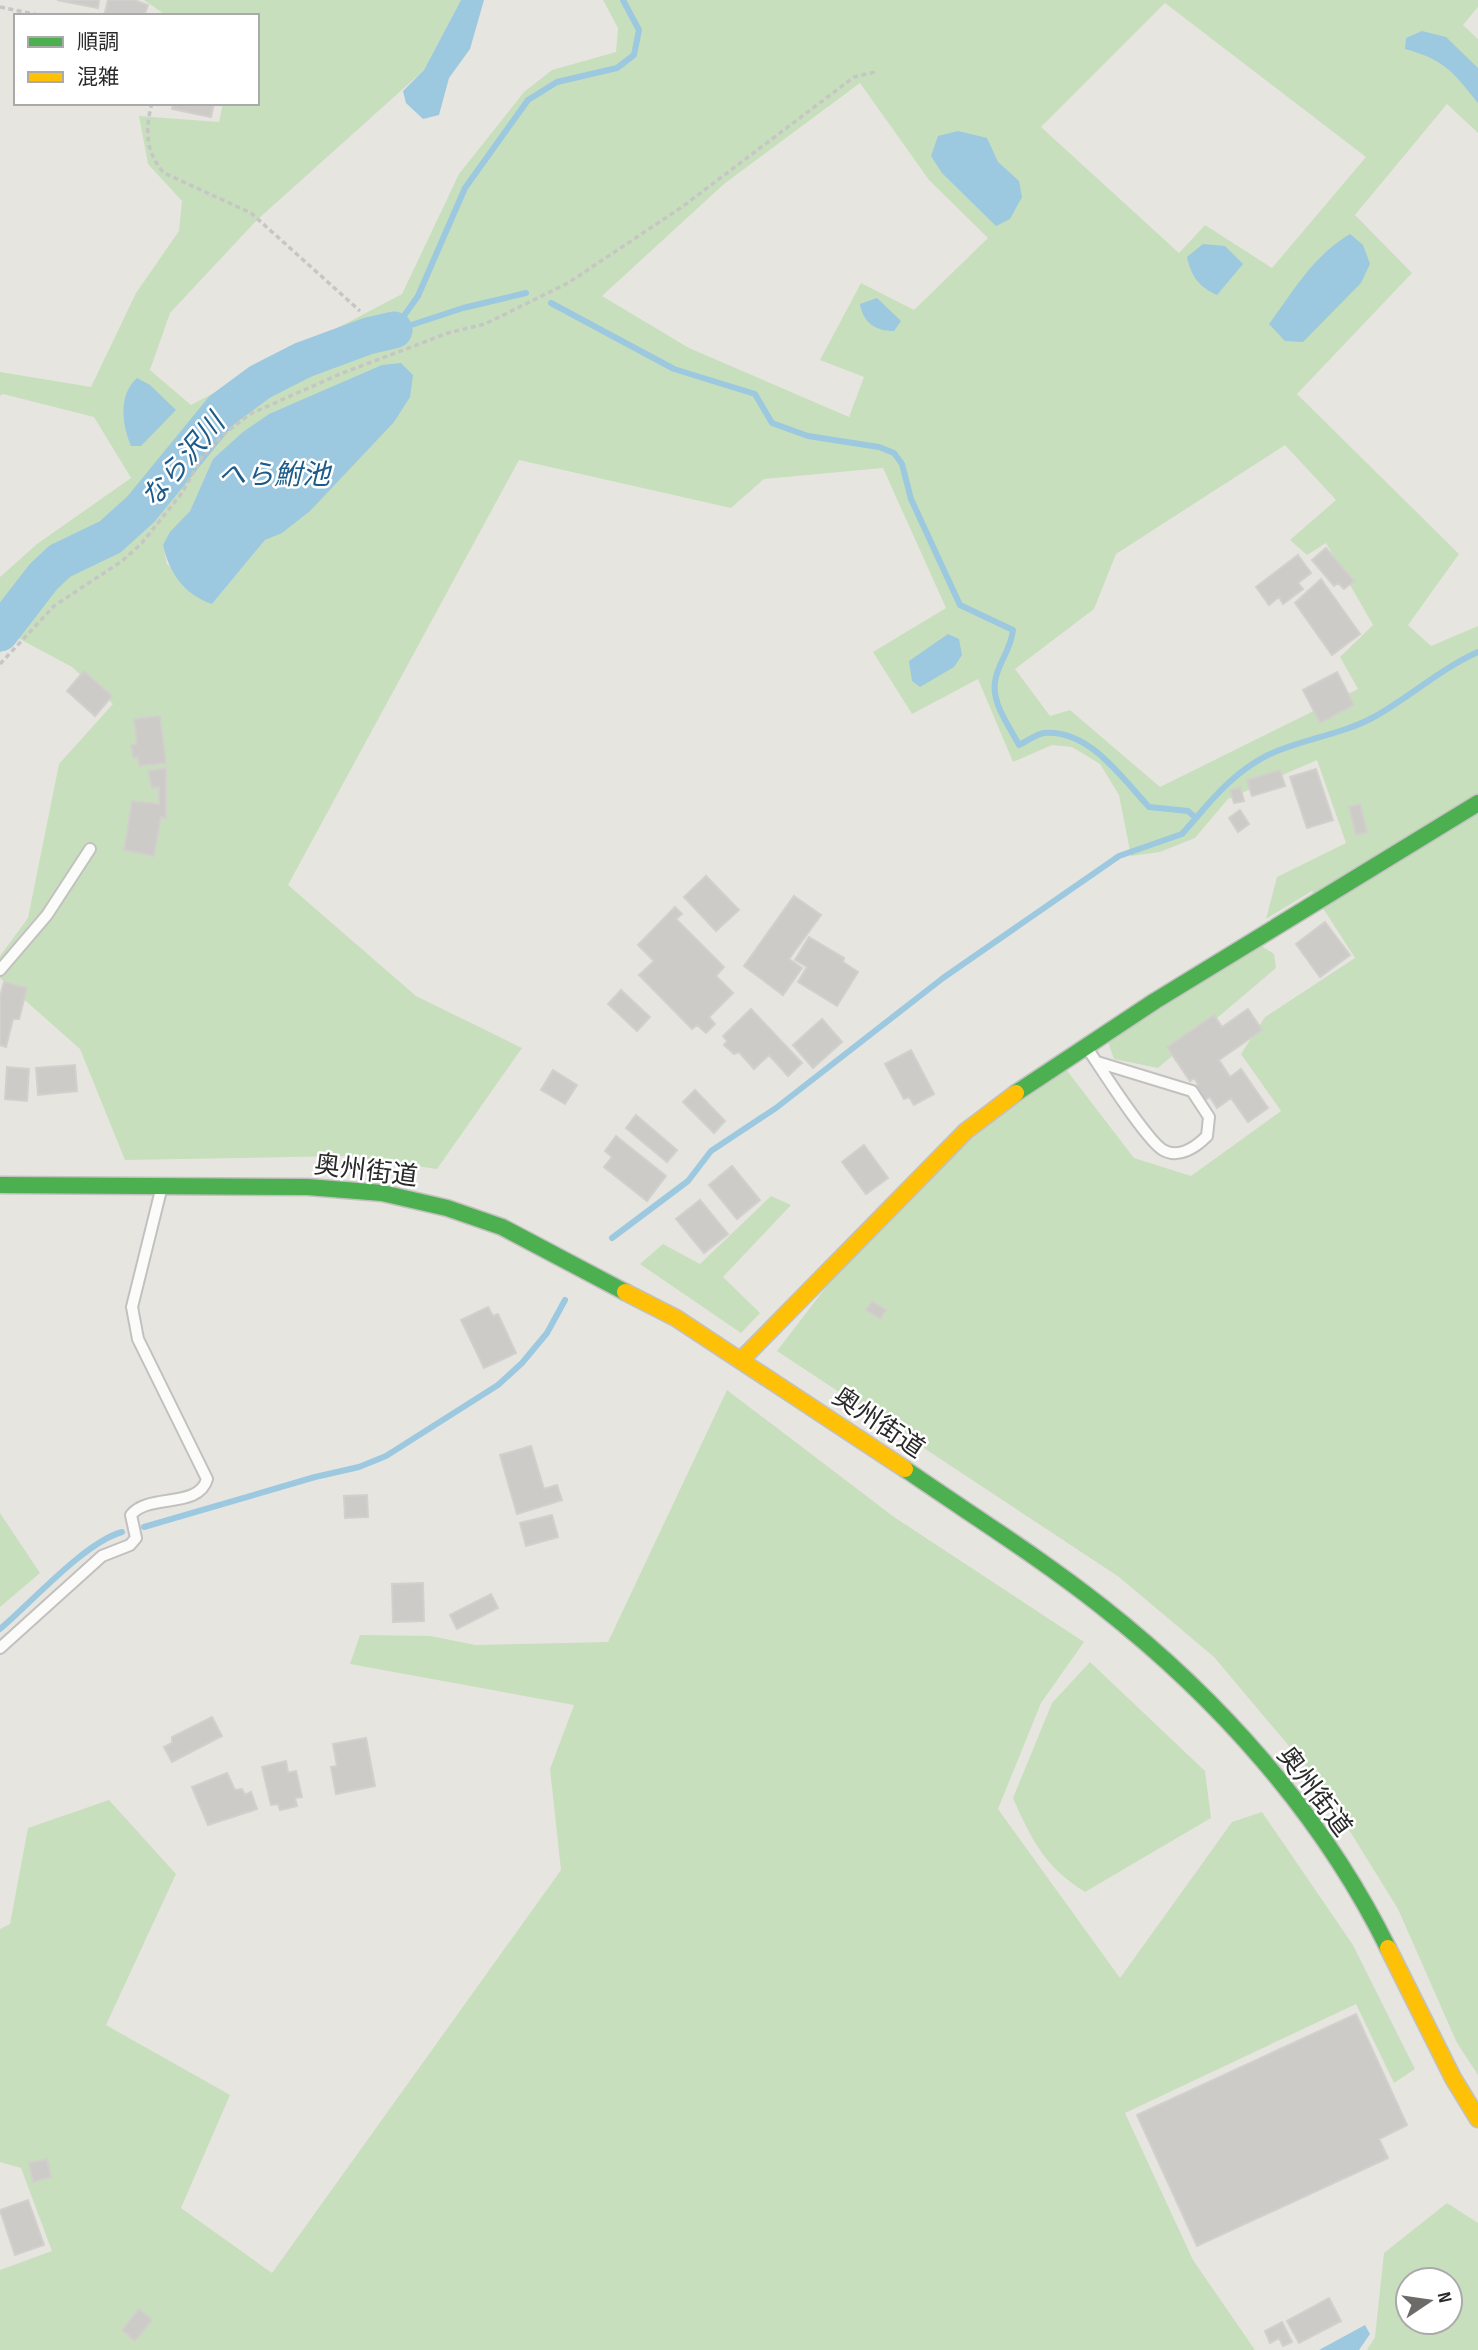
<svg xmlns="http://www.w3.org/2000/svg" width="1478" height="2350" viewBox="0 0 1478 2350" font-family="'Sofia Sans Condensed','Noto Sans JP',sans-serif">
	<style>
		.green { fill: #c8dfbd; fill-rule: evenodd }
		.water { fill: #9cc8e0 }
		.lines { fill: none; stroke-linecap: round; stroke-linejoin: round }
		.stream { stroke: #9cc8e0; stroke-width: 6 }
		.river { stroke: #9cc8e0; stroke-width: 37 }
		.building { fill: #cccbc7; stroke: #d2d0cc; stroke-width: 2 }
		.lane-casing { stroke: #c2c1c0; stroke-width: 14 }
		.fast-casing { stroke: #c2c1c0; stroke-width: 19 }
		.slow-casing { stroke: #c2c1c0; stroke-width: 19 }
		.path { stroke: #c6c6c5; stroke-width: 3.5; stroke-dasharray: 5 3.5; stroke-linecap: butt }
		.lane { stroke: #fbfbfa; stroke-width: 10 }
		.fast { stroke: #4caf50; stroke-width: 16 }
		.slow { stroke: #ffc107; stroke-width: 16 }
		.labels { text-anchor: middle; stroke-width: 5; stroke-linejoin: round; paint-order: stroke }
		.street-label { font-size: 26px; fill: #2a2a2a; stroke: #fff }
		.water-label { font-size: 28px; font-style: italic; fill: #1d5b8a; stroke: #fff }
	</style>
	<rect width="100%" height="100%" fill="#e7e5e0"/>
	<path class="green" d="M144 0H461L424 70 257 220 170 313 150 370 191 405 402 294 459 174 524 92 552 70 616 52 618 28 603 0H1478V7L1463 25 1478 39V133L1447 104 1355 215 1412 273 1297 394 1459 554 1408 625 1431 646 1478 626V2075L1457 2043 1398 1909 1320 1783 1214 1657 1119 1577 777 1351 852 1253 994 1118 1065 1068 1134 1158 1191 1176 1281 1111 1241 1054 1265 1017 1355 958 1312 891 1266 919 1277 877 1346 843 1317 760 1228 799 1195 838 1160 852 1131 856 1119 795 1100 764 1072 747 1052 745 1013 762 978 679 912 714 873 652 946 608 883 468 764 479 731 508 519 460 288 885 416 996 522 1048 437 1169 347 1156 125 1160 80 1049 0 978V956L28 918 59 764 113 704 72 667 16 637 0 653V577L37 544 131 478 94 417 3 394 0 396V372L91 387 136 293 179 231 182 201 148 164 139 116 219 122 223 103H257V16H167ZM1165 3 1366 157 1272 268 1205 225 1179 253 1041 127ZM860 83 929 180 988 238 914 310 861 283 820 360 864 377 849 417 689 348 602 296 724 184ZM305 399 265 540 212 604 167 564 163 545 190 511 213 459 269 414ZM1285 445 1336 500 1290 540 1307 555 1326 543 1373 625 1340 657 1358 689 1160 787 1070 710 1050 716 1015 669 1094 609 1116 554Z
		M1260 945 1274 954 1276 968 1158 1068 1114 1059 1108 1042Z
		M771 1196 791 1205 723 1277 760 1313 741 1333 640 1264 663 1244 700 1264Z
		M727 1390 894 1517 1084 1642 1041 1703 998 1809 1120 1978 1232 1822 1262 1812 1353 1945 1415 2069 1394 2083 1356 2004 1125 2113 1193 2260 1255 2350H0V2270L52 2251 21 2168 0 2162V1929L10 1924 28 1828 109 1800 176 1874 106 2025 230 2095 181 2208 272 2273 561 1870 550 1769 574 1705 350 1664 360 1635 430 1636 476 1645 608 1642Z
		M0 1513 40 1573 0 1607Z
		M1090 1662 1205 1771 1211 1818 1085 1892C1045 1867 1032 1841 1013 1798L1052 1703Z
		M1447 2203 1478 2223V2350H1367L1375 2337 1384 2253ZM1408 2280H1450V2322H1408Z"/>
	<path class="water" d="M461 0H484L470 49 449 78 439 115 423 119 406 103 403 91 424 70Z
		M1422 31 1446 37 1478 68V103C1452 71 1445 60 1405 49L1406 38Z
		M958 131 987 138 998 162 1019 181 1022 197 1010 219 996 226 942 173 931 156 938 136Z
		M1350 234 1363 245 1370 264 1361 283 1303 342 1285 341 1269 324C1294 290 1314 255 1350 234Z
		M1203 244 1225 246 1243 264 1217 295C1199 287 1191 276 1187 257Z
		M877 298 901 321 894 331C876 331 863 323 860 304Z
		M401 363 413 375 410 397 394 422 310 511 282 533 265 540 212 604C185 595 169 573 163 545L170 532 190 511 213 459 243 432 269 414 382 365Z
		M137 378 150 385 176 410 141 446H131C122 425 118 395 137 378Z
		M948 634 959 639 962 655 954 667 920 687 912 681 909 661Z
		M1365 2325 1370 2334 1359 2350H1319Z"/>
	<g class="lines">
		<path class="stream" d="M551 303 674 369 755 394 772 423 808 436 879 447 894 453 902 464 911 499 960 605 1013 630C1011 649 1000 660 996 677 989 701 1009 725 1019 745 1026 742 1036 734 1044 733 1089 729 1122 778 1149 807L1188 811 1196 818C1217 793 1238 770 1268 755 1302 739 1341 735 1374 717 1410 697 1440 669 1478 652
			M394 330 418 296 465 188 528 100 557 82 617 68 634 55 639 30 623 0
			M396 330 463 308 526 293
			M612 1238 688 1181 711 1151 776 1108 943 978 1119 856 1182 834 1196 818
			M144 1527 315 1477 359 1467 386 1456 498 1385 522 1363 547 1333 565 1300
			M0 1629C31 1603 85 1542 122 1532"/>
		<path class="river" d="M0 633 43 577 60 561 110 537 141 509 222 410 260 382 303 360 368 336 394 330"/>
	</g>
	<path class="building" d="M57 0H99L98 8Z
		M108 0H134L148 5 144 16H104Z
		M173 103H214L211 117 172 109Z
		M1326 548 1354 581 1344 589 1338 583 1334 586 1312 560Z
		M1298 555 1311 573 1298 583 1303 589 1283 604 1279 597 1269 605 1256 587Z
		M1321 579 1360 634 1332 655 1295 603Z
		M84 671 112 696 95 716 67 691Z
		M1337 672 1354 705 1320 723 1303 690Z
		M160 716 166 763 139 766 138 757 133 758 131 745 137 744 134 719Z
		M166 768V818L161 817 154 856 124 850 132 801 159 804V787L152 788 148 771Z
		M1316 769 1333 820 1307 828 1290 777Z
		M1280 770 1285 786 1252 796 1247 780Z
		M1240 787 1244 801 1234 803 1230 790Z
		M1360 804 1367 832 1356 835 1349 807Z
		M1240 810 1249 824 1238 832 1229 818Z
		M706 876 739 910 716 931 684 897Z
		M794 896 821 915 789 959 802 968 783 995 744 966Z
		M675 907 682 914 676 919 724 967 716 976 733 993 709 1017 715 1024 706 1033 697 1025 692 1029 639 975 654 961 638 945Z
		M1325 922 1350 955 1320 977 1296 944Z
		M809 937 844 958 843 962 858 972 837 1006 798 982 807 967 795 960Z
		M4 982 27 988 19 1019H13L6 1047 0 1045V997Z
		M621 990 650 1017 637 1031 608 1004Z
		M751 1009 802 1063 788 1076 769 1055 754 1069 739 1052 734 1054 724 1045 727 1041 723 1036Z
		M1248 1009 1262 1030 1219 1060 1230 1077 1241 1069 1268 1108 1248 1122 1231 1098 1217 1108 1210 1097 1203 1101 1194 1088 1198 1084 1194 1078 1190 1081 1167 1047 1214 1015 1222 1027Z
		M822 1019 842 1042 813 1068 793 1045Z
		M911 1050 934 1094 914 1105 909 1097 904 1099 885 1064Z
		M75 1065 77 1091 38 1095 36 1068Z
		M7 1067 29 1069 27 1101 5 1099Z
		M553 1070 577 1085 565 1104 541 1090Z
		M695 1090 725 1121 714 1133 683 1102Z
		M636 1115 677 1150 667 1162 626 1128Z
		M616 1136 666 1176 647 1201 604 1167 612 1157 605 1151Z
		M864 1145 888 1178 866 1194 842 1162Z
		M732 1166 760 1200 737 1219 709 1185Z
		M700 1200 728 1234 704 1253 676 1219Z
		M872 1301 886 1310 880 1319 866 1310Z
		M488 1307 493 1316 498 1314 516 1353 484 1368 461 1320Z
		M531 1446 544 1489 557 1485 562 1500 517 1514 500 1455Z
		M367 1495 368 1517 345 1518 344 1496Z
		M552 1515 558 1537 526 1546 520 1523Z
		M423 1583 424 1621 393 1622 392 1584Z
		M491 1594 498 1608 457 1629 450 1615Z
		M212 1717 222 1736 172 1762 164 1747 172 1743V1737Z
		M366 1738 375 1786 336 1794 331 1767 337 1766 333 1744Z
		M286 1761 288 1773 296 1771 302 1797 295 1798 297 1806 280 1810 278 1804 271 1805 262 1767Z
		M227 1773 235 1790 242 1789 245 1795 251 1792 257 1809 208 1825 192 1787Z
		M1356 2014 1407 2125 1379 2139 1388 2158 1197 2246 1137 2115Z
		M47 2159 51 2177 33 2182 29 2163Z
		M28 2200 44 2245 15 2255 0 2210Z
		M1329 2298 1341 2321 1299 2343 1287 2321Z
		M139 2309 152 2320 135 2341 122 2330Z
		M1282 2322 1292 2342 1283 2346 1279 2338 1270 2343 1265 2331Z"/>
	<g class="lines">
		<defs>
			<path id="lane" d="M0 970 47 915 90 849
				M1087 1048C1101 1068 1146 1140 1163 1150 1179 1159 1196 1147 1207 1136L1209 1117 1192 1091 1097 1062
				M0 1648 102 1556 130 1545 136 1538 131 1515C148 1493 199 1509 207 1479L138 1339 132 1307 160 1194"/>
			<path id="fast" d="M1016 1093 1155 1001 1478 803
				M0 1185 308 1187 382 1193 447 1208 502 1227 625 1292
				M905 1469C970 1514 1039 1557 1101 1606 1218 1698 1322 1814 1388 1948"/>
			<path id="slow" d="M625 1292 676 1318 905 1469
				M741 1360 966 1131 1016 1093
				M1388 1948 1453 2078 1478 2119"/>
		</defs>
		<use href="#lane" class="lane-casing"/>
		<use href="#fast" class="fast-casing"/>
		<use href="#slow" class="slow-casing"/>
		<path class="path" d="M0 7 43 16
			M152 103C145 129 145 152 164 173L251 213 360 311
			M0 664 54 606 122 561 141 544 182 493 202 457 224 434 250 414 340 374 448 333 485 324 568 283 682 207 854 77 875 72"/>
		<use href="#lane" class="lane"/>
		<use href="#fast" class="fast"/>
		<use href="#slow" class="slow"/>
	</g>
	<g class="labels">
		<g class="street-label">
			<text transform="translate(366 1170) rotate(7)" y="9">奥州街道</text>
			<text transform="translate(879 1422) rotate(34)" y="9">奥州街道</text>
			<text transform="translate(1315 1791) rotate(53)" y="9">奥州街道</text>
		</g>
		<g class="water-label">
			<text transform="translate(182 460) rotate(-50)" y="10">なら沢川</text>
			<text x="274" y="484">へら鮒池</text>
		</g>
	</g>
	<rect x="14" y="14" width="245" height="91" fill="#ffffff" stroke="#aaaaaa" stroke-width="2"/>
	<rect x="28" y="37" width="35" height="10" fill="#4caf50" stroke="#aaaaaa" stroke-width="2"/>
	<text x="77" y="49" font-size="21" fill="#2a2a2a">順調</text>
	<rect x="28" y="72" width="35" height="10" fill="#ffc107" stroke="#aaaaaa" stroke-width="2"/>
	<text x="77" y="84" font-size="21" fill="#2a2a2a">混雑</text>
	<g transform="translate(1429 2301) rotate(77)"><circle r="33" fill="#ffffff" stroke="#aaaaaa" stroke-width="2"/>
	<path d="M0-5L12 26L0 18L-12 26Z" fill="#6c6b6a"/>
	<text y="-10" font-size="19" font-weight="bold" text-anchor="middle" fill="#2a2a2a">N</text>
	</g>
</svg>
